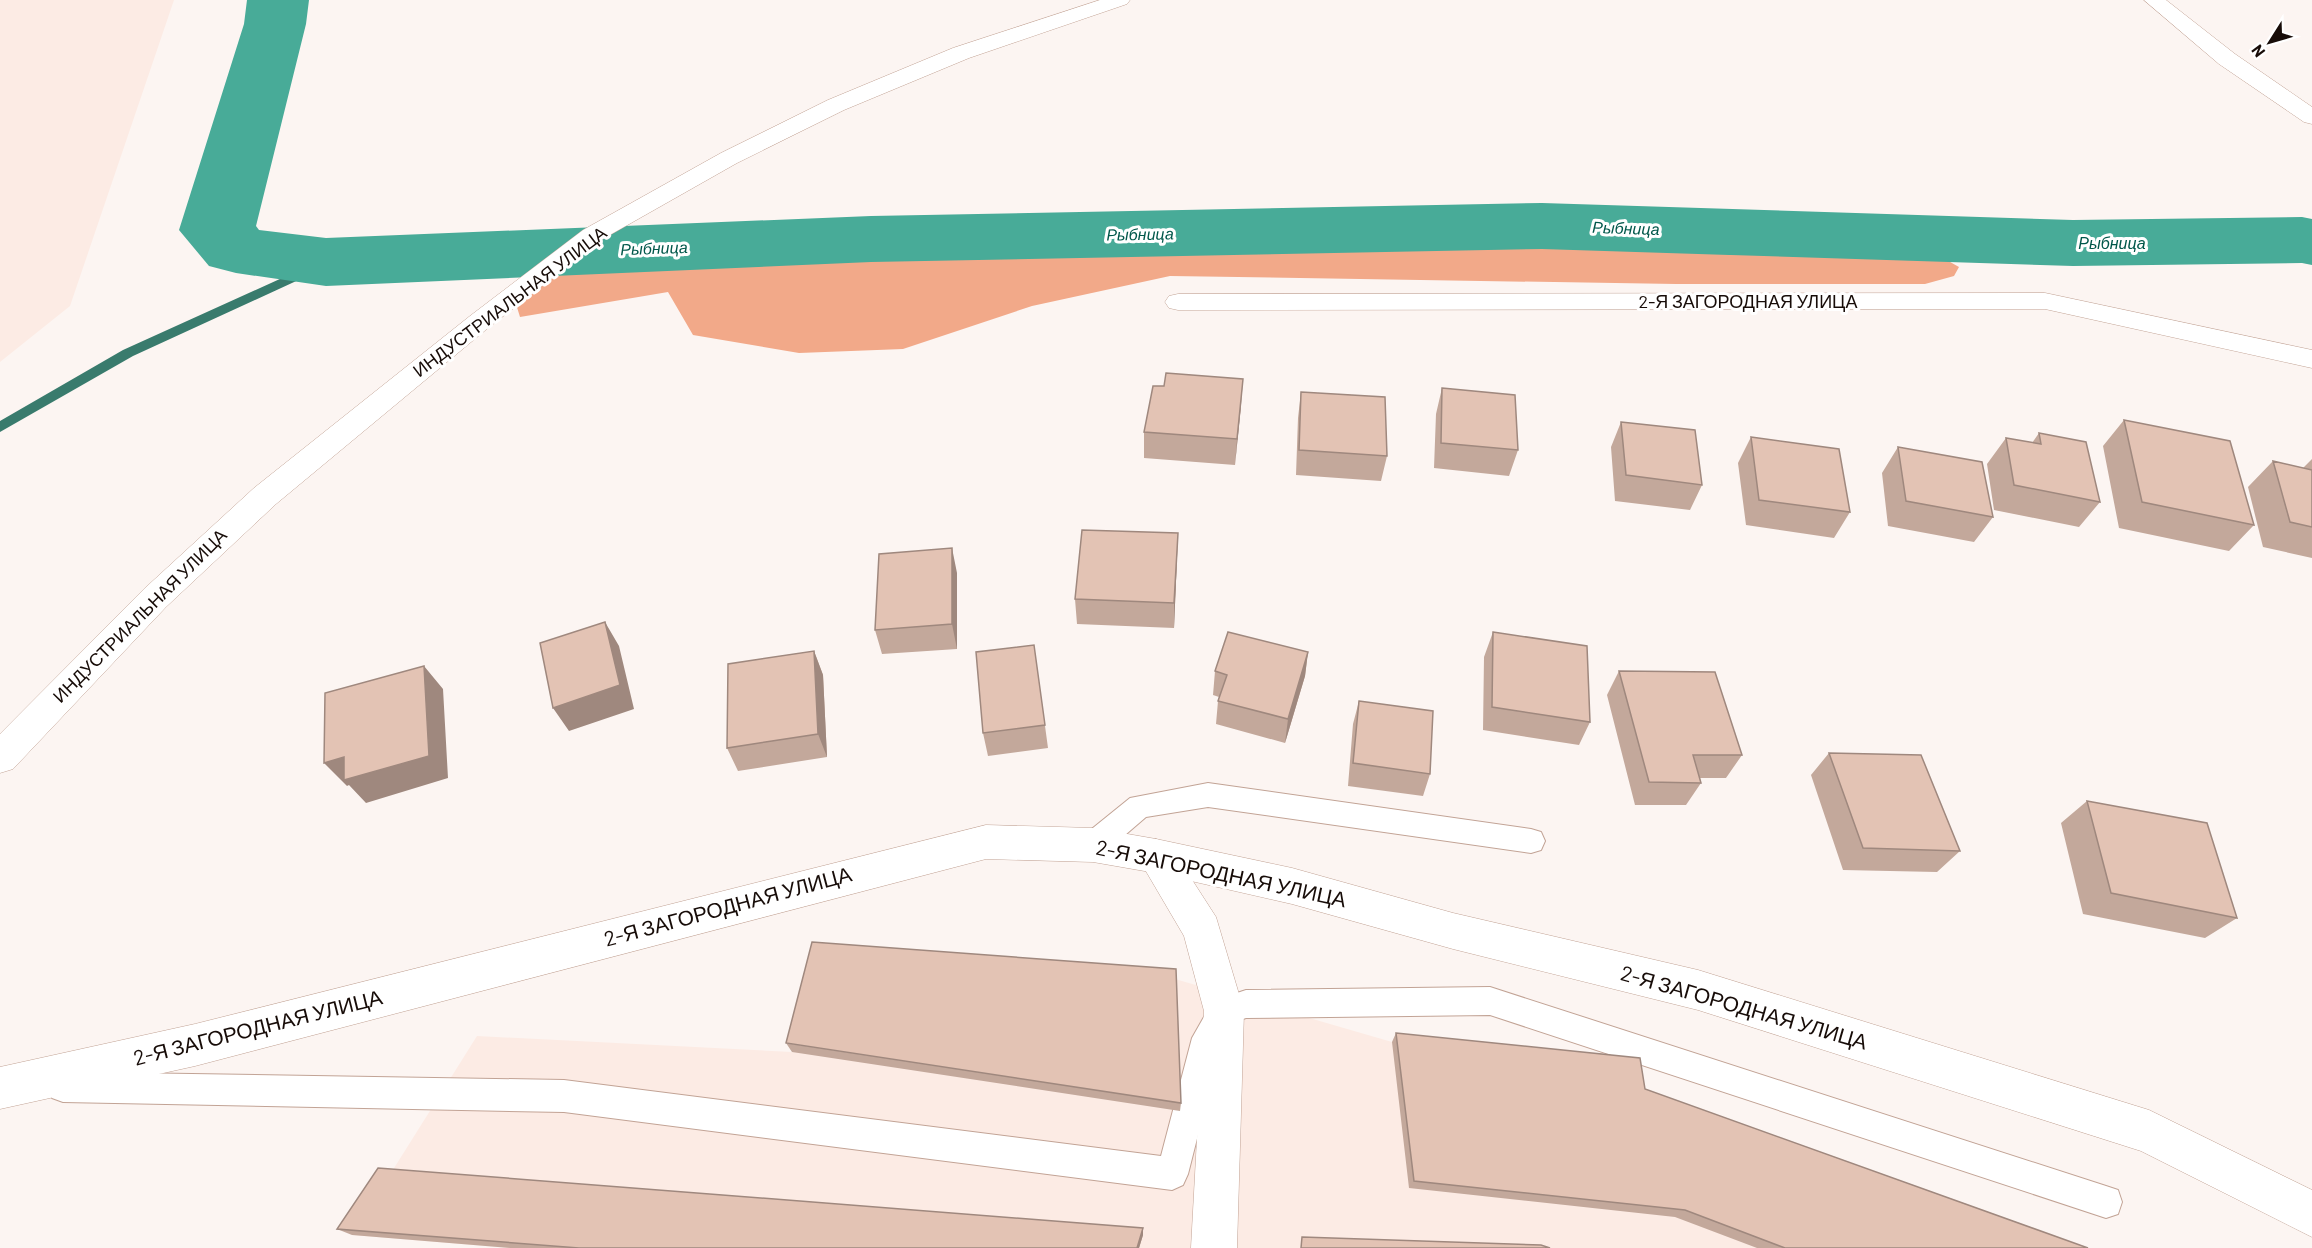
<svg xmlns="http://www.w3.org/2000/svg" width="2312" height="1248" viewBox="0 0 2312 1248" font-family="Barlow,sans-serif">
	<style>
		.built { fill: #fcebe4 }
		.forest { fill: #f2a989 }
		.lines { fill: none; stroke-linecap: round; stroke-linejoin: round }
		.stream { fill: #397b6d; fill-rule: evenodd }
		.river { fill: #48ab98; fill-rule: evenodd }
		.service-casing { stroke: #c2a395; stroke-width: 2 }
		.pedestrian-casing { stroke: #c2a395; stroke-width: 1 }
		.minor-casing { stroke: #c2a395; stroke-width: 1 }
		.secondary-casing { stroke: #c2a395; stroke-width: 1 }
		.service { fill: #fff; fill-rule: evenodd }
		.pedestrian { fill: #fff; fill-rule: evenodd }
		.minor { fill: #fff; fill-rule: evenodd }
		.secondary { fill: #fff; fill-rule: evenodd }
		.wall { fill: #c3a89b }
		.shaded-wall { fill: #9f887e }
		.building { fill: #e3c3b4; stroke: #9f887e; stroke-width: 1.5 }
		.labels { text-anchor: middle; stroke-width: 6; stroke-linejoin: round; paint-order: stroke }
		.far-water-label { font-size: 16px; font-style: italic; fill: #00574a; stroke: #fff }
		.street-label { font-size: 18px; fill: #170c08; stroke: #fff }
		.near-street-label { font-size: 21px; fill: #170c08; stroke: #fff }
	</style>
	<rect width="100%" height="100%" fill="#fcf5f2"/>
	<path class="built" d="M0 0H174L70 306 0 362Z
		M817 952 1175 979 1392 1042 1632 1067 1637 1098 2054 1248H510L352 1235 477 1036 792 1052Z"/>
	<path class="forest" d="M1573 236 1943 258 1959 267 1954 276 1925 284H1676L1170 276 1032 306 903 349 799 353 693 335 668 292 520 317 516 304 546 274 599 261 639 257 737 252 1109 244Z"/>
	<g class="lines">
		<path class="stream" d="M326 258 332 262 331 265 133 356 0 432V421L123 350Z"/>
		<path class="river" d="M247 0H309L306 24 256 226 259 230 326 238 871 216 1542 203 2073 220 2302 217 2312 219V265L2302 263 2073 266 1542 249 871 262 326 286 236 273 209 266 179 230 244 24Z"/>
		<defs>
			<path id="service" d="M1208 783 1531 829 1541 832 1545 841 1541 850 1531 853 1208 807 1146 817 1103 854 1093 857 1083 854 1079 845 1083 836 1130 798Z
				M1490 987 2106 1186 2118 1190 2122 1202 2118 1214 2106 1218 1490 1015 1246 1018 1234 1022 1221 1044 1188 1174 1183 1185 1172 1190 564 1112 63 1102 52 1098 48 1087 52 1076 63 1072 564 1080 1161 1156 1192 1038 1213 1001 1246 990Z"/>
			<path id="pedestrian" d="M1156 839 1169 844 1216 917 1244 1011 1237 1248H1191L1204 1011 1184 936 1137 856 1143 844Z"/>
			<path id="minor" d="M2144 0H2166L2235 54 2312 107V124L2304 122 2219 64Z
				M2045 293 2312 350V368L2045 309 1178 310 1169 308 1165 302 1169 296 1178 294Z
				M986 825 1093 828 1156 839 1292 868 1453 913 1698 970 2149 1110 2312 1190V1237L2141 1151 1698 1010 1453 949 1292 904 1156 873 1093 862 986 859 195 1066 0 1109V1067L195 1024Z"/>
			<path id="secondary" d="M1100 0H1130L1127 4 969 58 844 110 737 163 601 240 488 328 276 504 166 607 13 769 0 773V734L144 589 254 488 470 316 583 230 721 153 828 100 953 48Z"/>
		</defs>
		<use href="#service" class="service-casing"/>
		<use href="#pedestrian" class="pedestrian-casing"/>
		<use href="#minor" class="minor-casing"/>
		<use href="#secondary" class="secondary-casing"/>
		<use href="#service" class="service"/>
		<use href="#pedestrian" class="pedestrian"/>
		<use href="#minor" class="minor"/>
		<use href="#secondary" class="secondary"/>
	</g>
	<path class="wall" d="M1442 388 1518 450 1509 476 1434 468 1436 414Z
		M1301 392 1387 456 1381 481 1296 475 1298 418Z
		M1241 405 1235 465 1144 458V432Z
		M2124 420 2254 525 2229 551 2119 528 2103 446Z
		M1621 422 1702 485 1690 510 1615 501 1611 447Z
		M2039 433 2100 502 2079 527 1994 510 1987 464 2006 438 2032 443Z
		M1751 437 1850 512 1834 538 1746 525 1738 463Z
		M1898 447 1993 517 1974 542 1888 526 1882 473Z
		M2312 459V558L2263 547 2248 487 2273 461 2303 468Z
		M1178 533 1174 628 1077 624 1075 599Z
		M957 573V649L882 654 875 630Z
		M1493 632 1590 722 1579 745 1483 730 1484 657Z
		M1034 645 1048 748 988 756 983 733Z
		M814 651 823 675 827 757 738 771 727 748Z
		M1308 652 1305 676 1285 743 1216 724 1218 701 1219 697 1213 695 1215 671Z
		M1619 671 1742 755 1726 778H1700L1701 783 1686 805H1635L1607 695Z
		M1359 701 1430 774 1423 796 1348 786 1353 724Z
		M1829 753 1960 851 1937 872 1843 870 1811 775Z
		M2087 801 2237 918 2205 938 2083 914 2061 823Z
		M1396 1033 1645 1089 2088 1248H1757L1675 1217 1409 1188 1392 1042Z
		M786 1043 1181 1103 1180 1111 792 1052Z
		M1143 1228V1235L1139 1248H510L352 1235 337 1229Z"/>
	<path class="shaded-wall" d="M1243 379 1241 405 1235 465 1237 439Z
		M1178 533 1177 558 1174 628V603Z
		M952 548 957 573V649L952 624Z
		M605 622 619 646 634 709 569 731 553 708Z
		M814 651 823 675 827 757 818 734Z
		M1308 652 1305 676 1285 743 1288 719Z
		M424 666 443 689 448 778 366 803 349 785 347 786 324 763Z
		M1143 1228V1235L1139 1248H1137Z"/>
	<path class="building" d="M1166 373 1243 379 1237 439 1144 432 1153 386H1164Z
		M1442 388 1515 395 1518 450 1441 443Z
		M1301 392 1385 397 1387 456 1299 450Z
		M2124 420 2230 441 2254 525 2142 502Z
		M1621 422 1695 430 1702 485 1626 475Z
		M2039 433 2086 442 2100 502 2014 485 2006 438 2041 444Z
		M1751 437 1839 449 1850 512 1759 500Z
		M1898 447 1982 462 1993 517 1906 501Z
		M2273 461 2312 470V527L2290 522Z
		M1082 530 1178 533 1174 603 1075 599Z
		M952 548V624L875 630 879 554Z
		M605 622 620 685 553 708 540 643Z
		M1228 632 1308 652 1288 719 1218 701 1227 675 1215 671Z
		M1493 632 1587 646 1590 722 1492 707Z
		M1034 645 1045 725 983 733 976 652Z
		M814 651 818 734 727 748 728 664Z
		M424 666 429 756 344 780V757L324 763 325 693Z
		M1619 671 1715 672 1742 755H1693L1701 783 1649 782Z
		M1359 701 1433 711 1430 774 1353 763Z
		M1829 753 1921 755 1960 851 1863 848Z
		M2087 801 2207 823 2237 918 2111 893Z
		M812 942 1176 969 1181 1103 786 1043Z
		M1396 1033 1640 1058 1645 1089 2088 1248H1785L1685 1210 1414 1181Z
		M378 1168 1143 1228 1137 1248H579L337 1229Z
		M1302 1237 1541 1245 1550 1248H1301Z"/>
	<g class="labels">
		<g class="far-water-label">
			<text transform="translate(1626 228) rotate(2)" y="6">Рыбница</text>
			<text transform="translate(1140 234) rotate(-1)" y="6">Рыбница</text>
			<text x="2112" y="249">Рыбница</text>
			<text transform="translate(654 248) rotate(-2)" y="6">Рыбница</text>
		</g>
		<g class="street-label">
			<text transform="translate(510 302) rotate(-37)" y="6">ИНДУСТРИАЛЬНАЯ УЛИЦА</text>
			<text x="1748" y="308">2-Я ЗАГОРОДНАЯ УЛИЦА</text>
			<text transform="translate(140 616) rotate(-45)" y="6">ИНДУСТРИАЛЬНАЯ УЛИЦА</text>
		</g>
		<g class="near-street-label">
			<text transform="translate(1221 874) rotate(12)" y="7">2-Я ЗАГОРОДНАЯ УЛИЦА</text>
			<text transform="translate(728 907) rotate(-15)" y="7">2-Я ЗАГОРОДНАЯ УЛИЦА</text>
			<text transform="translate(1744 1008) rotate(16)" y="7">2-Я ЗАГОРОДНАЯ УЛИЦА</text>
			<text transform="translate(258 1028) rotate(-14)" y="7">2-Я ЗАГОРОДНАЯ УЛИЦА</text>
		</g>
	</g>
	<g transform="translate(2270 42) rotate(233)" stroke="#ffffff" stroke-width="4.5" paint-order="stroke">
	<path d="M0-4.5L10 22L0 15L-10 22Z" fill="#170c08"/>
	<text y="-9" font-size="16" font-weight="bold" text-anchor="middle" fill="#170c08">N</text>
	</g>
</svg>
